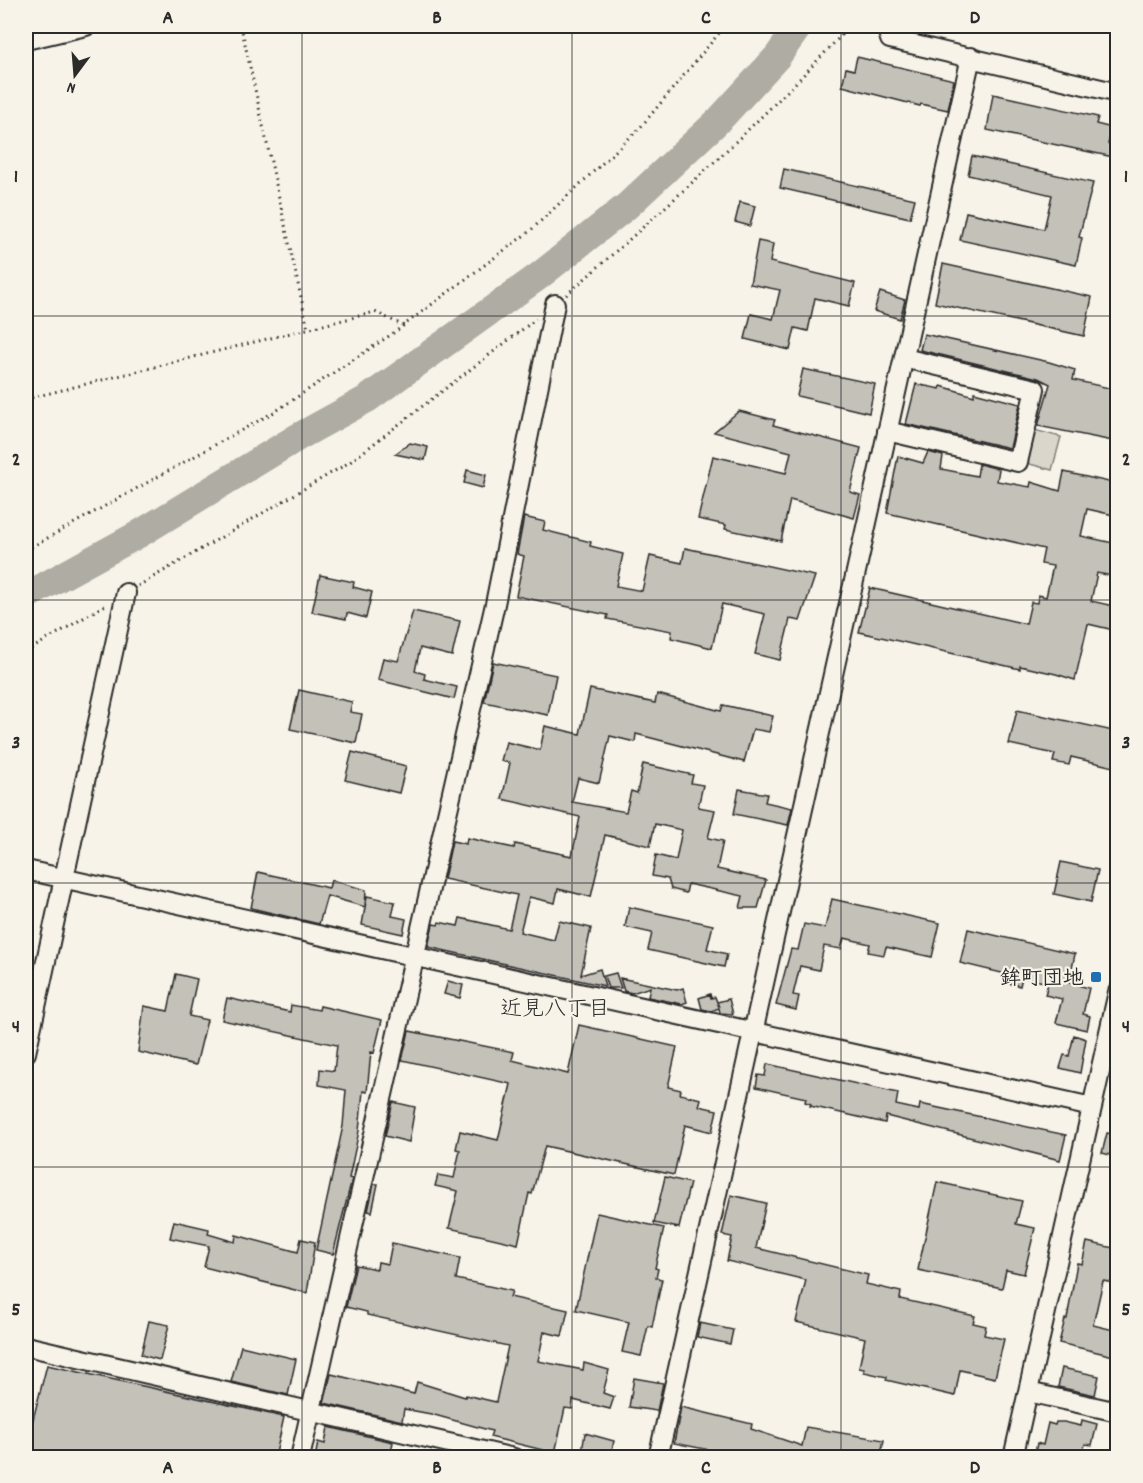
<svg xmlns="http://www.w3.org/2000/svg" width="1143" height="1483" viewBox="0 0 1143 1483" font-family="Dekko,'Klee One',sans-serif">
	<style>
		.green { fill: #dad6cc; stroke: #82807c; stroke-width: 1.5 }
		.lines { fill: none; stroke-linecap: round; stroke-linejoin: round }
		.river { stroke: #afaca4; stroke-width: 28 }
		.building { fill: #c4c1b9; stroke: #2b2b2b; stroke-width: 1.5 }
		.minor-casing { stroke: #2b2b2b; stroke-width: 22 }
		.path { stroke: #2b2b2b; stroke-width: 3; stroke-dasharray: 1.5 4.5; stroke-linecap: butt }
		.minor { stroke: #f7f3e8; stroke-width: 18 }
		.grid { fill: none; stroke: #2b2b2b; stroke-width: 1.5; stroke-opacity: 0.55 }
		.poi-dot { fill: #1f6fb2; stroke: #f7f3e8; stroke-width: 2 }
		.labels { text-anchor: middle; stroke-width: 4.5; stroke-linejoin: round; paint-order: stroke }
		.poi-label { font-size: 21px; font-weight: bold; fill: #2b2b2b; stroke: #f7f3e8; text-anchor: end }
		.neighbourhood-label { font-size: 22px; fill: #2b2b2b; stroke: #f7f3e8 }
		.neatline { fill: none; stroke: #2b2b2b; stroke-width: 2 }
		.grid-label { font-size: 20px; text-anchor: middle; font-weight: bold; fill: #2b2b2b }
	</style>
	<rect width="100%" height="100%" fill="#f7f3e8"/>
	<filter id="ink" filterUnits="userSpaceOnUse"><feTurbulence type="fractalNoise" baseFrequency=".0167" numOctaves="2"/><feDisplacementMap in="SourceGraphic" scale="12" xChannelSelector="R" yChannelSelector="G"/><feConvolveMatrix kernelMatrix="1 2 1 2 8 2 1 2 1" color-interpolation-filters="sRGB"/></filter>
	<g filter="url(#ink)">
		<path class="green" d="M1034 430 1061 437 1052 470 1026 463Z"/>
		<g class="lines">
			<path class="river" d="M26 596 139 534 298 437 367 399 539 276 627 206 719 120 777 57 799 26"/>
		</g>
		<path class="building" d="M857 57 954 80 948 110 921 104 920 106 842 86 846 68 854 70Z
			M993 94 1098 117 1096 124 1112 128 1108 144 1118 147V158L987 130Z
			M972 156 1093 183 1079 237 1082 238 1076 265 960 240 966 212 1044 229 1052 195 968 175Z
			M784 169 915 199 910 218 780 188Z
			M740 202 755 206 750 226 735 222Z
			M758 241 773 244 770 262 855 283 849 306 815 298 808 331 795 328 790 350 745 339 751 314 773 319 780 290 750 284Z
			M943 264 1092 297 1084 336 935 303Z
			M880 292 905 300 900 319 874 311Z
			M924 334 1049 362 1075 370 1073 380 1118 390V442L1038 426 1050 384 1038 378 920 350Z
			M803 369 875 384 869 413 797 396Z
			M916 384 940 389 941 386 974 396V392L1020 404 1010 448 906 424Z
			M739 411 775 420 773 425 861 448 850 492 860 495 854 518 790 500 781 541 725 529 726 525 698 519 713 456 786 473 791 452 714 432Z
			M410 443 428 447 425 460 395 454Z
			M928 452 943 456 941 469 977 476 979 464 999 469 997 481 1030 487 1031 482 1060 491 1064 472 1118 484V516L1087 509 1081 536 1118 544V577L1097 573 1091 601 1118 607V631L1088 624 1075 680 1056 674 1020 666V669L859 632 870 588 1026 624 1031 602 1037 603 1038 595 1046 597 1053 566 1041 564 1044 549 887 513 898 456 923 463Z
			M467 470 486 475 483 488 464 483Z
			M524 517 545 522 543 530 591 542 590 546 623 554 616 586 642 591 650 556 682 563 685 548 815 576 800 621 790 619 780 660 755 654 765 614 722 604 712 648 671 638 672 631 607 619 608 615 516 596 524 556 517 554Z
			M320 575 354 582 353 587 372 592 366 618 347 613 346 619 312 612Z
			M413 611 460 621 452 656 420 648 415 671 425 674 424 679 457 687 454 699 378 680 383 658 398 661Z
			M493 662 556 675 548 715 484 702Z
			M590 689 655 703 657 694 721 711 723 705 773 716 769 732 753 729 744 762 636 734 635 742 610 736 599 783 578 778 572 802 626 812 631 791 637 793 643 764 693 775 691 783 703 785 698 807 715 810 708 838 723 841 717 869 766 880 758 908H740L743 896 688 884 686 893 671 889 668 879 652 876 656 855 676 860 682 830 655 824 650 846 605 835 591 897 558 889 555 903 529 897 520 932 554 940 559 921 591 928 581 975 600 969 605 986 428 947 433 924 438 925 439 922 458 926 460 918 509 929 517 895 444 879 452 841 466 844 467 838 514 848 515 844 572 856 580 817 502 799 510 763 501 761 506 742 540 750 545 726 580 734Z
			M299 690 352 702 350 712 362 714 356 743 290 729Z
			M1017 710 1118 732V768L1071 757 1069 765 1053 762 1055 754 1009 744Z
			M352 752 406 766 399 793 345 780Z
			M739 789 767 794 765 802 792 808 788 825 734 814Z
			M1061 862 1098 870 1091 902 1054 894Z
			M258 872 329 888 331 880 366 890 365 907 327 896 319 924 251 908Z
			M367 896 395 902 392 916 406 919 403 934 362 925Z
			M832 899 940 923 932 957 886 947 884 955 868 952 870 944 844 938 841 949 824 946 819 970 800 966 793 995 799 996 796 1010 776 1005 791 949 798 950 804 924 825 928Z
			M629 907 713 925 707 949 727 954 724 967 648 950 652 933 625 927Z
			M968 929 1075 954 1069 983 1089 988 1083 1014 1090 1016 1087 1030 1056 1023 1062 999 1045 995 1048 983 1022 977 1020 986 1004 982 1006 974 960 963Z
			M616 973 621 988H608L604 976Z
			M176 974 197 979 189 1016 207 1020 196 1065 138 1052 144 1006 168 1011Z
			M620 978 677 990 683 988 687 1002 682 1004 648 997 650 987 632 993 624 991Z
			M448 981 463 985 460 998 444 994Z
			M710 994 711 998 715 997 719 1007 717 1002 729 999 733 1014 720 1013 719 1008 711 1011 702 1009 699 998Z
			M227 998 290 1012 291 1005 319 1010 320 1006 382 1020 374 1053 371 1052 367 1092 363 1091 359 1131 349 1178 352 1179 333 1254 316 1250 343 1126 346 1090 319 1085 320 1069 334 1071 337 1045 222 1020Z
			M579 1025 677 1047 668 1087 681 1090 680 1094 701 1099 699 1106 717 1110 712 1132 685 1125 674 1175 545 1146 532 1194 529 1193 518 1244 449 1228 458 1191 435 1186 438 1175 454 1178 460 1150 456 1149 460 1131 498 1140 511 1084 402 1060 409 1031 514 1052 512 1060 568 1074Z
			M1074 1035 1086 1039 1080 1073 1060 1068 1064 1055 1069 1056Z
			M767 1064 898 1093 896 1105 919 1110 920 1104 1066 1135 1060 1160 886 1116 885 1123 810 1106 811 1104 805 1102 806 1098 756 1087 758 1075 765 1076Z
			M393 1102 415 1107 409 1142 385 1136Z
			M1107 1133 1118 1135V1157L1102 1153Z
			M665 1177 690 1183 679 1228 654 1223Z
			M937 1182 1022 1201 1016 1224 1035 1228 1024 1274 1006 1270 1002 1288 918 1270Z
			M374 1184H378L372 1212 368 1211Z
			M731 1195 766 1203 756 1248 868 1275 866 1284 901 1292 900 1299 975 1316 973 1323 986 1326 984 1335 1004 1339 995 1378 960 1370 955 1396 886 1380 887 1377 864 1372V1369L859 1368 865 1338 796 1322 806 1280 727 1261 732 1237 722 1235Z
			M597 1213 664 1228 655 1268 658 1269 656 1278 662 1279 652 1327 648 1326 641 1356 622 1352 629 1322 576 1310Z
			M174 1221 209 1229 208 1234 235 1242 236 1235 298 1252 301 1239 315 1242 307 1293 204 1267 209 1246 170 1238Z
			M1087 1242 1118 1249V1284L1103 1281 1093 1325 1118 1331V1357L1059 1343 1065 1319H1067L1077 1263 1082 1264Z
			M392 1243 460 1258 456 1279 512 1291 510 1297 568 1310 562 1336 544 1332 538 1361 583 1370 584 1363 609 1370 603 1393 614 1397 610 1409 573 1400 572 1409 565 1408 555 1453 490 1437 492 1431 431 1414 404 1409 402 1421 324 1403 331 1374 414 1394 417 1382 465 1397 466 1395 496 1402 508 1346 367 1315V1312L346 1307 356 1265 377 1269 378 1262 388 1264Z
			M149 1321 169 1325 160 1360 141 1355Z
			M700 1323 733 1330 730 1344 697 1337Z
			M241 1346 296 1359 288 1395 231 1382Z
			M47 1365 284 1417 275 1458H39L26 1454V1434L29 1435Z
			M1062 1368 1099 1376 1095 1395 1058 1387Z
			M634 1378 663 1383 657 1411 629 1407Z
			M681 1407 752 1424 751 1429 802 1446 806 1427 884 1440 880 1458H780L746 1452 745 1457 674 1443Z
			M1082 1420 1097 1424 1092 1445 1085 1444 1082 1458H1034L1037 1443 1043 1445 1048 1423 1055 1425 1056 1422H1064L1081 1426Z
			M328 1427 393 1442 390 1458H364L350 1454V1458H315L318 1442 325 1444Z
			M585 1433 614 1441 610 1458H581Z"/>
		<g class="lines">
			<defs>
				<path id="minor" d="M886 26 890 39 1118 93
					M26 40 86 26
					M887 431 1018 462 1035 389 904 358
					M26 870 1092 1107
					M26 1053 126 593
					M26 1346 514 1458
					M1028 1392 1118 1412
					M300 1458 495 604 555 304
					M658 1458 971 57
					M1013 1458 1118 992"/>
			</defs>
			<use href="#minor" class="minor-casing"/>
			<path class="path" d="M241 26 308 329
				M566 295C665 209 761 122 850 26
				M26 399 375 312 404 326
				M26 550 276 411 395 332 530 231 639 129 725 26
				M138 586 350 462 536 319
				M26 652 107 604"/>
			<use href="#minor" class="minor"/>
		</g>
	</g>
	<path class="grid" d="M302 26V1458M572 26V1458M841 26V1458M26 316H1118M26 600H1118M26 883H1118M26 1167H1118"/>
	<rect class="poi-dot" x="1090" y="971" width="12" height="12" rx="3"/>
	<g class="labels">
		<g class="poi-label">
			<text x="1084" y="984">鉾町団地</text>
		</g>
		<g class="neighbourhood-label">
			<text x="555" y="1015">近見八丁目</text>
		</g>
	</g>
	<rect width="1143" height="1483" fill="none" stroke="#f7f3e8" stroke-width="66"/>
	<g transform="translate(75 75) rotate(196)" stroke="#f7f3e8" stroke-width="4.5" paint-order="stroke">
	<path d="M0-4.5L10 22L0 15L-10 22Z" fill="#2b2b2b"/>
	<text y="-9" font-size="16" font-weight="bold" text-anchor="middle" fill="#2b2b2b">N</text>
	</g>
	<rect x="33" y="33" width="1077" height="1417" class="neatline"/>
	<g class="grid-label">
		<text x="168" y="23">A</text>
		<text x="437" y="23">B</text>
		<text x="706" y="23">C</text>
		<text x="975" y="23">D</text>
		<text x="16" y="182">1</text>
		<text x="1126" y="182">1</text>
		<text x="16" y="465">2</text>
		<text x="1126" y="465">2</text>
		<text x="16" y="748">3</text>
		<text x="1126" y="748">3</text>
		<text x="16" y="1032">4</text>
		<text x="1126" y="1032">4</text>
		<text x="16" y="1315">5</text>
		<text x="1126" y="1315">5</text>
		<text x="168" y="1473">A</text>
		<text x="437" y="1473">B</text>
		<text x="706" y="1473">C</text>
		<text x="975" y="1473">D</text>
	</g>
</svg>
